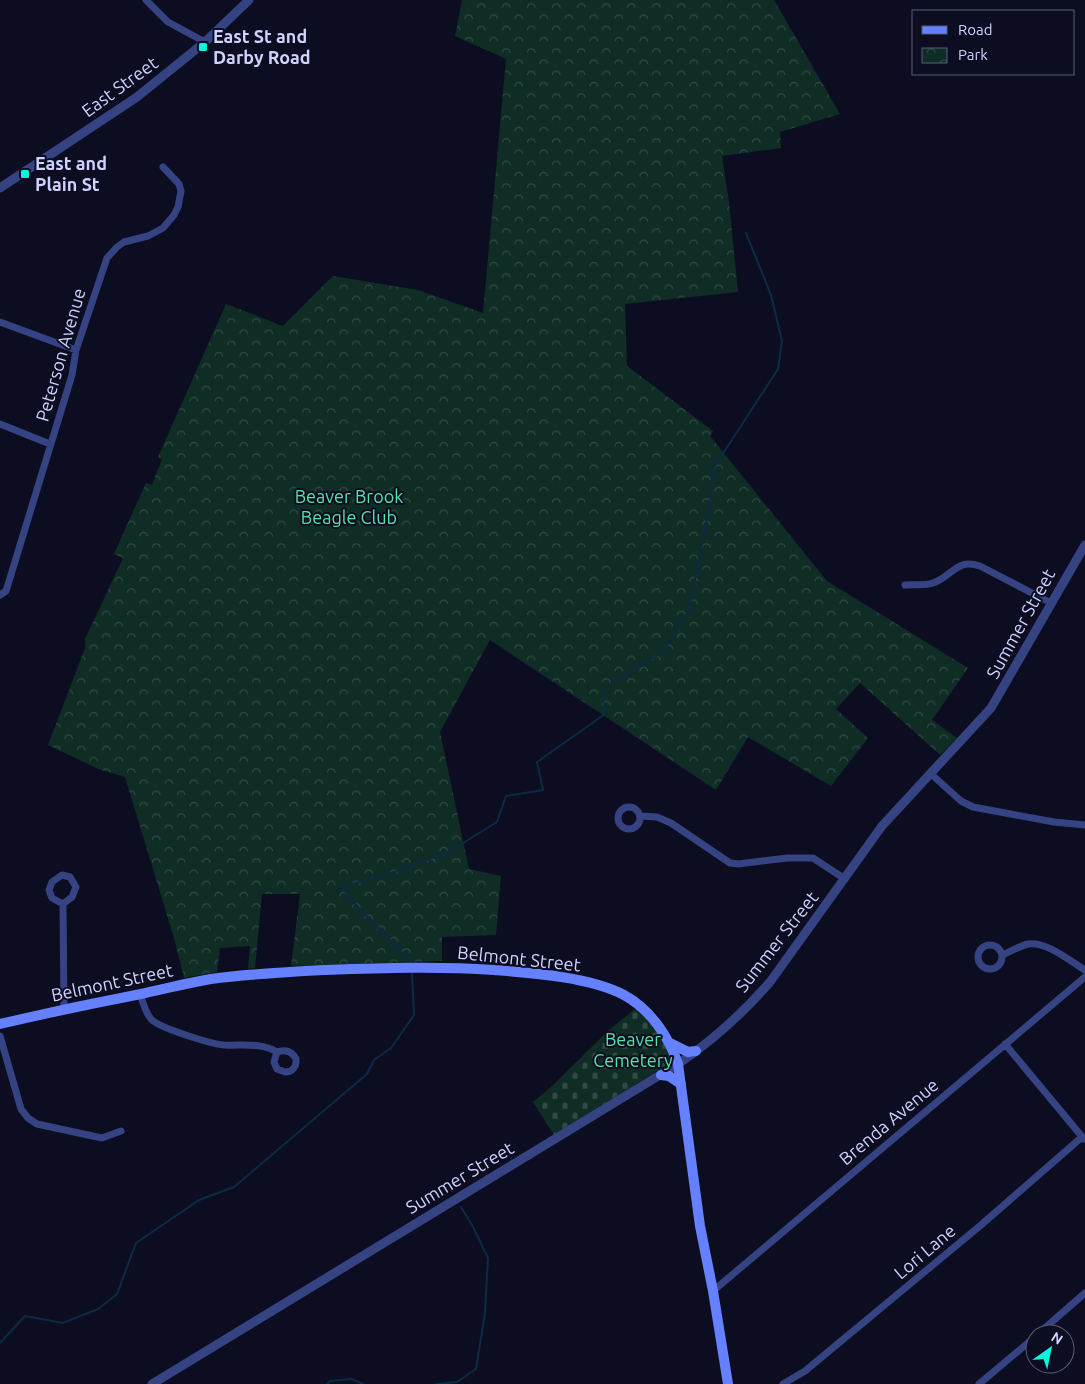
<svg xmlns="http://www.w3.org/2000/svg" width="1085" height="1384" viewBox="0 0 1085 1384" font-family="Ubuntu,sans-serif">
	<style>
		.cemetery { fill: url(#cemetery-stones) }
		.park { fill: url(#park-crowns) }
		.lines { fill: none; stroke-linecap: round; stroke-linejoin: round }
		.stream { stroke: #0a2b44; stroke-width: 2 }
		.minor { stroke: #364383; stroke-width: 7 }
		.tertiary { stroke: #364383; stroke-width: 9 }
		.secondary { stroke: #6581ff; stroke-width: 10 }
		.poi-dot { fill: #00f9df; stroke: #0d0d22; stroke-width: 2 }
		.labels { text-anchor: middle; stroke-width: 4; stroke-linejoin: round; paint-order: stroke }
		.poi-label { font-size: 18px; font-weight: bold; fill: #ced2ff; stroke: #0d0d22; text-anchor: start }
		.street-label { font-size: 18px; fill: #ced2ff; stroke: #0d0d22 }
		.park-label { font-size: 18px; fill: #56e3a3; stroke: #0d0d22 }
	</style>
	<defs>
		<pattern id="cemetery-stones" width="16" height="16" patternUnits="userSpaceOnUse" patternTransform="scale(1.25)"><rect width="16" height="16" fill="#0f2c25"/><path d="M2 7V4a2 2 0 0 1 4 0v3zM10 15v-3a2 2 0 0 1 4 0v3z" fill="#314a46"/></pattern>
		<pattern id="park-crowns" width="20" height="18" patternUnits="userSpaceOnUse" patternTransform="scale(1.25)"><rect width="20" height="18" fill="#0f2c25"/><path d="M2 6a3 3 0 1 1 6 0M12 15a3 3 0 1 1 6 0" fill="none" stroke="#314a46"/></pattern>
	</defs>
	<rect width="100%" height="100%" fill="#0d0d22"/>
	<path class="cemetery" d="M637 1007 656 1029 673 1061 554 1135 533 1102 551 1087 609 1030Z"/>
	<path class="park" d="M462 0H774L840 114 780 132 781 148 722 156 729 202 738 292 625 304 627 366 713 431 710 436 827 581 968 668 932 720 957 738 940 755 860 683 836 709 868 738 831 786 748 737 716 790 490 640 440 732 469 869 501 876 496 935 442 937V961L291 966 300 894H262L255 968 248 969 250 946 220 948 217 972 184 978 174 938 125 777 98 769 48 745 85 648V639L123 558 114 554 146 483 152 485 162 459 158 457 226 304 283 326 333 276 418 290 483 313 506 59 455 36Z"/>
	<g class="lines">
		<path class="stream" d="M408 959 350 899 342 887 398 871 450 851 497 822 506 796 543 790 537 762 605 714 602 689 663 652 689 609 709 509 713 469 778 369 782 341 771 295 746 233
			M0 1343 25 1316 63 1323 98 1309 117 1294 136 1243 199 1200 234 1187 367 1074 374 1060 391 1048 414 1015 412 973
			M327 1384 330 1381 352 1379 363 1384
			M436 1384 457 1382 476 1369 485 1313 488 1258 473 1227 461 1207"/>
		<path class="minor" d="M146 0 168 22 205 42
			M0 322 76 350
			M0 424 50 444
			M905 585C914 584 925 586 933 583 953 576 956 558 980 566L1051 603
			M0 595 6 591 72 375 76 350 107 258 117 247 124 242 148 236 163 228 174 215 178 207 181 191 179 184 163 167
			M931 774 961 801 973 807 1054 822 1085 825
			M618 818a11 11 0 1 1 22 0a11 11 0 1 1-22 0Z
			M640 816 657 817 671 823 730 863 738 864 787 858H813L845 879
			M63 904 72 897 76 887 70 877 62 875 52 882 49 890 52 898 63 904 64 1010
			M978 957a12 12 0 1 1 24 0a12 12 0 1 1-24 0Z
			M1002 955C1010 952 1019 946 1028 944 1046 941 1070 961 1085 970
			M140 994C143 1002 145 1012 151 1019 159 1028 211 1044 224 1045 243 1046 260 1042 277 1052 285 1049 292 1051 296 1059 297 1066 293 1072 285 1072L277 1069 274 1062 277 1052
			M0 1036 21 1109 28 1118 37 1124 102 1138 121 1131
			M1005 1044 1084 1139
			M713 1291 1085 977
			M1038 1334 1085 1293
			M783 1384 805 1371 981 1225 1082 1137
			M979 1384 1035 1337"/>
		<path class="tertiary" d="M0 188 137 97 205 42 249 0
			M152 1384 678 1064C712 1041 743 1013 770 982L882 826 991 708 1085 545"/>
		<path class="secondary" d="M0 1024C47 1013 94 1003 141 994 164 989 187 983 211 979 248 974 286 972 324 970 381 968 437 966 494 970 532 973 590 977 624 995 650 1009 669 1037 678 1064L700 1226 713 1291 728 1384
			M670 1043 688 1052 696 1051
			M661 1075 669 1076 681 1084"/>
	</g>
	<g class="poi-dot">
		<rect x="198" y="42" width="10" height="10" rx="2.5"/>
		<rect x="20" y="169" width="10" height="10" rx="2.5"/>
	</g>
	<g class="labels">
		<g class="poi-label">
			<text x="213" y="43">East St and<tspan x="213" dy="21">Darby Road</tspan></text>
			<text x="35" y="170">East and<tspan x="35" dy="21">Plain St</tspan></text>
		</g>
		<g class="street-label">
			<text transform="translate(120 87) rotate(-36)" y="6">East Street</text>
			<text transform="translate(61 355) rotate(-74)" y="6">Peterson Avenue</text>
			<text transform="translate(1021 624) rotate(-61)" y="6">Summer Street</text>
			<text transform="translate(777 942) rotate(-52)" y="6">Summer Street</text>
			<text transform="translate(519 959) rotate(6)" y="6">Belmont Street</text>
			<text transform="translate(112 983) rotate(-12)" y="6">Belmont Street</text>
			<text transform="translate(889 1122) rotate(-40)" y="6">Brenda Avenue</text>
			<text transform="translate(460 1178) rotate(-31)" y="6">Summer Street</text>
			<text transform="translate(925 1252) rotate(-40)" y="6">Lori Lane</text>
		</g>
		<g class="park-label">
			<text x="349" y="503">Beaver Brook<tspan x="349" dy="21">Beagle Club</tspan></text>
			<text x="633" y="1046">Beaver<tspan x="633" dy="21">Cemetery</tspan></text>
		</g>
	</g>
	<rect x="912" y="10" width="162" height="65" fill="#0d0d22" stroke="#5a5c7a"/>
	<rect x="922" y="26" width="25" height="8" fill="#6581ff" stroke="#5a5c7a"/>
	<text x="958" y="35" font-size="15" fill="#ced2ff">Road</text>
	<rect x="922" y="48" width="25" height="15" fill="url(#park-crowns)" stroke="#5a5c7a"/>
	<text x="958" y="60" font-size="15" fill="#ced2ff">Park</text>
	<g transform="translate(1050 1349) rotate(33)"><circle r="24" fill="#0d0d22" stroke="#5a5c7a"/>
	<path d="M0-4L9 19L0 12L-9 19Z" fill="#00f9df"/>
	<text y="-8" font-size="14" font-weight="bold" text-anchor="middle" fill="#ced2ff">N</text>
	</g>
</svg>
